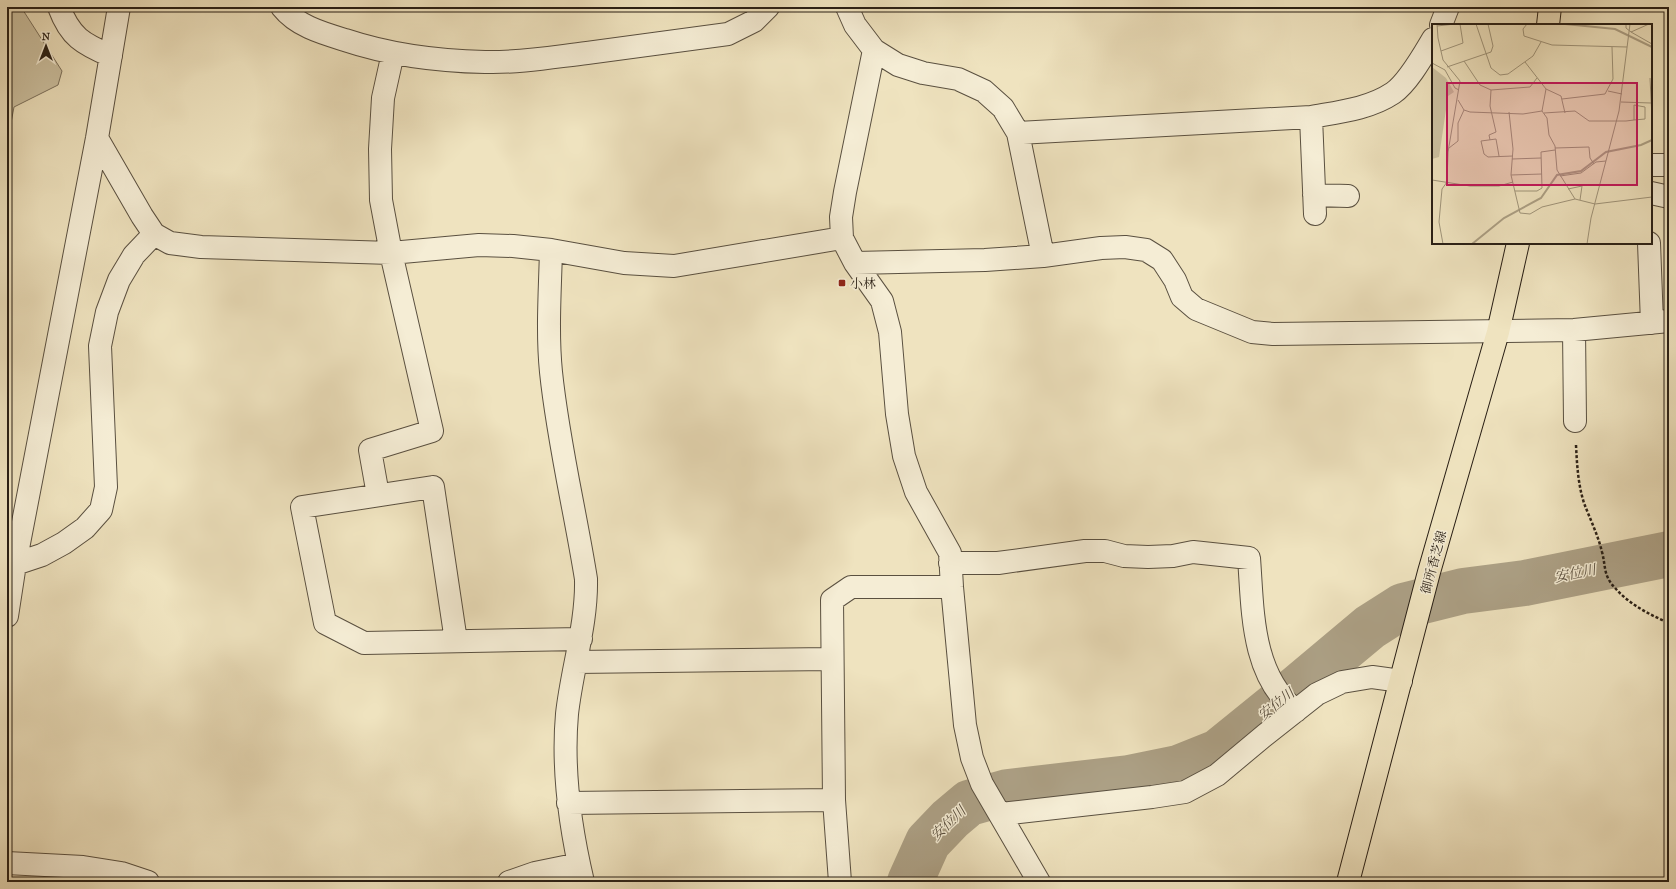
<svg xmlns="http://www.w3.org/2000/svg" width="1676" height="889" viewBox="0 0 1676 889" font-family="'IM FELL French Canon','Noto Serif JP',serif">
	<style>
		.green { fill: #cdc2a2; stroke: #7b705c }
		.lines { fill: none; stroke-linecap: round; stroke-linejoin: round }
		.river { stroke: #aca085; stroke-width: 46 }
		.street-casing { stroke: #5a5040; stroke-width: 24 }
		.primary-casing { stroke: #291f15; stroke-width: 24 }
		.path { stroke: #291f15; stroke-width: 2.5; stroke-dasharray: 3 2; stroke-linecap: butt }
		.street { stroke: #f5edd5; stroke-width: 22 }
		.primary { stroke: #efe3bf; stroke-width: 22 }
		.poi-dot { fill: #8f2418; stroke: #f5edd5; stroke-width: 1.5 }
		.labels { text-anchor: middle; stroke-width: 3; stroke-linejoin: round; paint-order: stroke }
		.poi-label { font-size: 13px; fill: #291f15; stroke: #f5edd5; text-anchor: start }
		.street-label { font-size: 13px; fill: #291f15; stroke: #f5edd5 }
		.water-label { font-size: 14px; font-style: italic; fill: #574c3c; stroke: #f5edd5 }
		.inset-river { fill: none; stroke: #aca085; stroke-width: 2 }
		.inset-road { fill: none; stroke: #a0957b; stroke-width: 1 }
		.view { fill: #c2185b; fill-opacity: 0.15; stroke: #c2185b; stroke-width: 2 }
		.inset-edge { fill: none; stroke: #291f15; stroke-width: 2 }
	</style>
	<rect width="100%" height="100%" fill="#efe3bf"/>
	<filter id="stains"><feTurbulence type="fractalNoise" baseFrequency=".005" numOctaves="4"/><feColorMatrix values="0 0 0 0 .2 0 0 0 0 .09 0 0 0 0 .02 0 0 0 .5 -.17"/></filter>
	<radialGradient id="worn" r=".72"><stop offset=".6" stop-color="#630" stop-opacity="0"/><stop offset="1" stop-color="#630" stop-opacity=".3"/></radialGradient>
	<path class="green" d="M7 7H21L62 71 58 85 14 107 7 144Z"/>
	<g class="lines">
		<path class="river" d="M910 882 928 842 950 819 969 803 1008 792 1129 778 1178 768 1218 752 1297 688 1370 627 1403 606 1463 591 1525 583 1669 554"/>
		<defs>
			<path id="street" d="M59 7C70 37 83 44 111 56
				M282 7C297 26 322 33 345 40 390 55 437 61 485 62 519 63 553 57 587 53 634 47 681 40 728 34L754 21 768 7
				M847 7 855 25 874 50 898 65 923 73 958 79 984 91 1003 108 1018 133 1043 256
				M1441 25 1448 7
				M874 50 845 192 841 217 842 238 855 263 882 301 890 332 897 414 904 456 916 492 950 553 952 587 965 725 972 758 982 784 1039 882
				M1311 117 1315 214
				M1018 133 1311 117C1339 112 1369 109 1393 93 1408 83 1424 54 1433 39
				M97 138 142 216 154 234 170 243 201 247 391 253 479 245 513 246 551 250 624 263 674 266 842 238
				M1651 165H1669
				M1651 193 1669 197
				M1314 195 1348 196
				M1649 243 1652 323
				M551 250C550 291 547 332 551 372 558 441 575 510 586 579 587 625 572 668 567 714 562 770 570 827 583 882
				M855 263 985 260 1043 256 1101 248 1125 247 1146 250 1162 260 1175 280 1182 297 1196 309 1252 332 1273 334 1574 330 1669 321
				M1574 330 1575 421
				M378 495 370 450 432 431 391 253 381 200 380 149 383 98 393 53
				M950 563H998L1085 551H1105L1124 556 1148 557 1173 556 1193 552 1249 558C1253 611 1251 674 1296 711
				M15 564 42 555 64 543 85 528 101 510 106 487 100 346 107 312 119 280 134 255 154 234
				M7 616 15 564 97 138 119 7
				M456 641 433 487 302 507 325 623 364 643 581 639
				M576 662 832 659
				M568 803 834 800
				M1001 814 1152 797 1185 792 1217 775 1265 735 1317 694 1342 682 1372 677 1401 681
				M7 863 83 867 121 873 148 882
				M509 882 535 873 579 864
				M840 882 834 800 832 600 851 587H952"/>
			<path id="primary" d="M1548 25 1550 7
				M1348 882 1429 572 1498 332 1518 243"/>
		</defs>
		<use href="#street" class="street-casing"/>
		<use href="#primary" class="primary-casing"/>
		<path class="path" d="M1576 445C1577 465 1578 484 1584 503 1590 519 1598 535 1602 552 1606 567 1603 575 1615 588 1629 604 1650 615 1669 623"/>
		<use href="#street" class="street"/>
		<use href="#primary" class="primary"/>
	</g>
	<rect class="poi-dot" x="838" y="279" width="8" height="8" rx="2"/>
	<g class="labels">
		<g class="poi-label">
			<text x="850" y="288">小林</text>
		</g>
		<g class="street-label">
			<text transform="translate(1433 562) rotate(-75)" y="5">御所香芝線</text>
		</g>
		<g class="water-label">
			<text transform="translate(1575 573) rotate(-11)" y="5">安位川</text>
			<text transform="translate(1276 704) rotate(-39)" y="5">安位川</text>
			<text transform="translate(948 823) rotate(-44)" y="5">安位川</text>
		</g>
	</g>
	<g transform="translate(1432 24)">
		<rect width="220" height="220" fill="#efe3bf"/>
		<path d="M0 43 14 54 22 68 16 72 7 133 0 135Z" fill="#cdc2a2"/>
		<path class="inset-river" d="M133 0 183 5 220 23M40 220 72 194 109 174 125 151 149 147 174 128 209 121 220 116"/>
		<path class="inset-road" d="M5 0 6 14 11 36 28 57 16 128 15 158 10 165 7 198 11 220M44 0 59 44 68 51 76 50 101 32 109 18M95 0 91 5 92 12 120 21 195 23M194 0V4L199 8 220 20M5 2 23 0M199 8 217 0M9 27 31 19 28 0M32 37 48 61 59 66 98 63 105 54M93 38 114 65 129 72 133 89M0 39 13 46 23 64 27 66M15 43 59 28 61 22 56 0M218 54 220 94M114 65 110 87 115 94 117 111 123 122 125 146 143 175M176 67 190 70M130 75 173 70 181 55 180 23M26 76 32 86 38 88 91 90 110 87M189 78 219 79M77 88 81 125 79 151 88 189 98 190 110 183 143 175 163 180M112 89 143 87 157 97H194L202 96 213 95V83L202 81V96M58 116 57 111 64 108 58 82 59 66M17 124 26 117V99L32 86M123 124 157 123 158 134 162 140M67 132 64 115 49 117 52 130 56 133 81 132M80 135 109 134M79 151 110 150M128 152 149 149 164 138 174 137M0 156 38 162H67L81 158M136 165 150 162 148 176M83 167H105L110 164 109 128 123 126M163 180 220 173M155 220 159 194 187 87 198 0"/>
		<path class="view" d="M15 59H205V161H15Z"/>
		<rect width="220" height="220" class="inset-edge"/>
	</g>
	<rect width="1676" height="889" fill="none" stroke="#efe3bf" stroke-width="24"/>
	<rect x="8" y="8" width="1660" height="873" fill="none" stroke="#291f15" stroke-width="2"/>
	<rect x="12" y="12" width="1652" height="865" fill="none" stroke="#291f15"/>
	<g transform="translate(46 46)" stroke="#f5edd5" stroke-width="3" paint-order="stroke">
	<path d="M0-3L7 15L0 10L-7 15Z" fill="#291f15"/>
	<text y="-6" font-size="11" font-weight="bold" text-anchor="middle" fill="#291f15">N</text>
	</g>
	<rect width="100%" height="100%" filter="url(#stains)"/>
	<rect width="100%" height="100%" fill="url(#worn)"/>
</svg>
